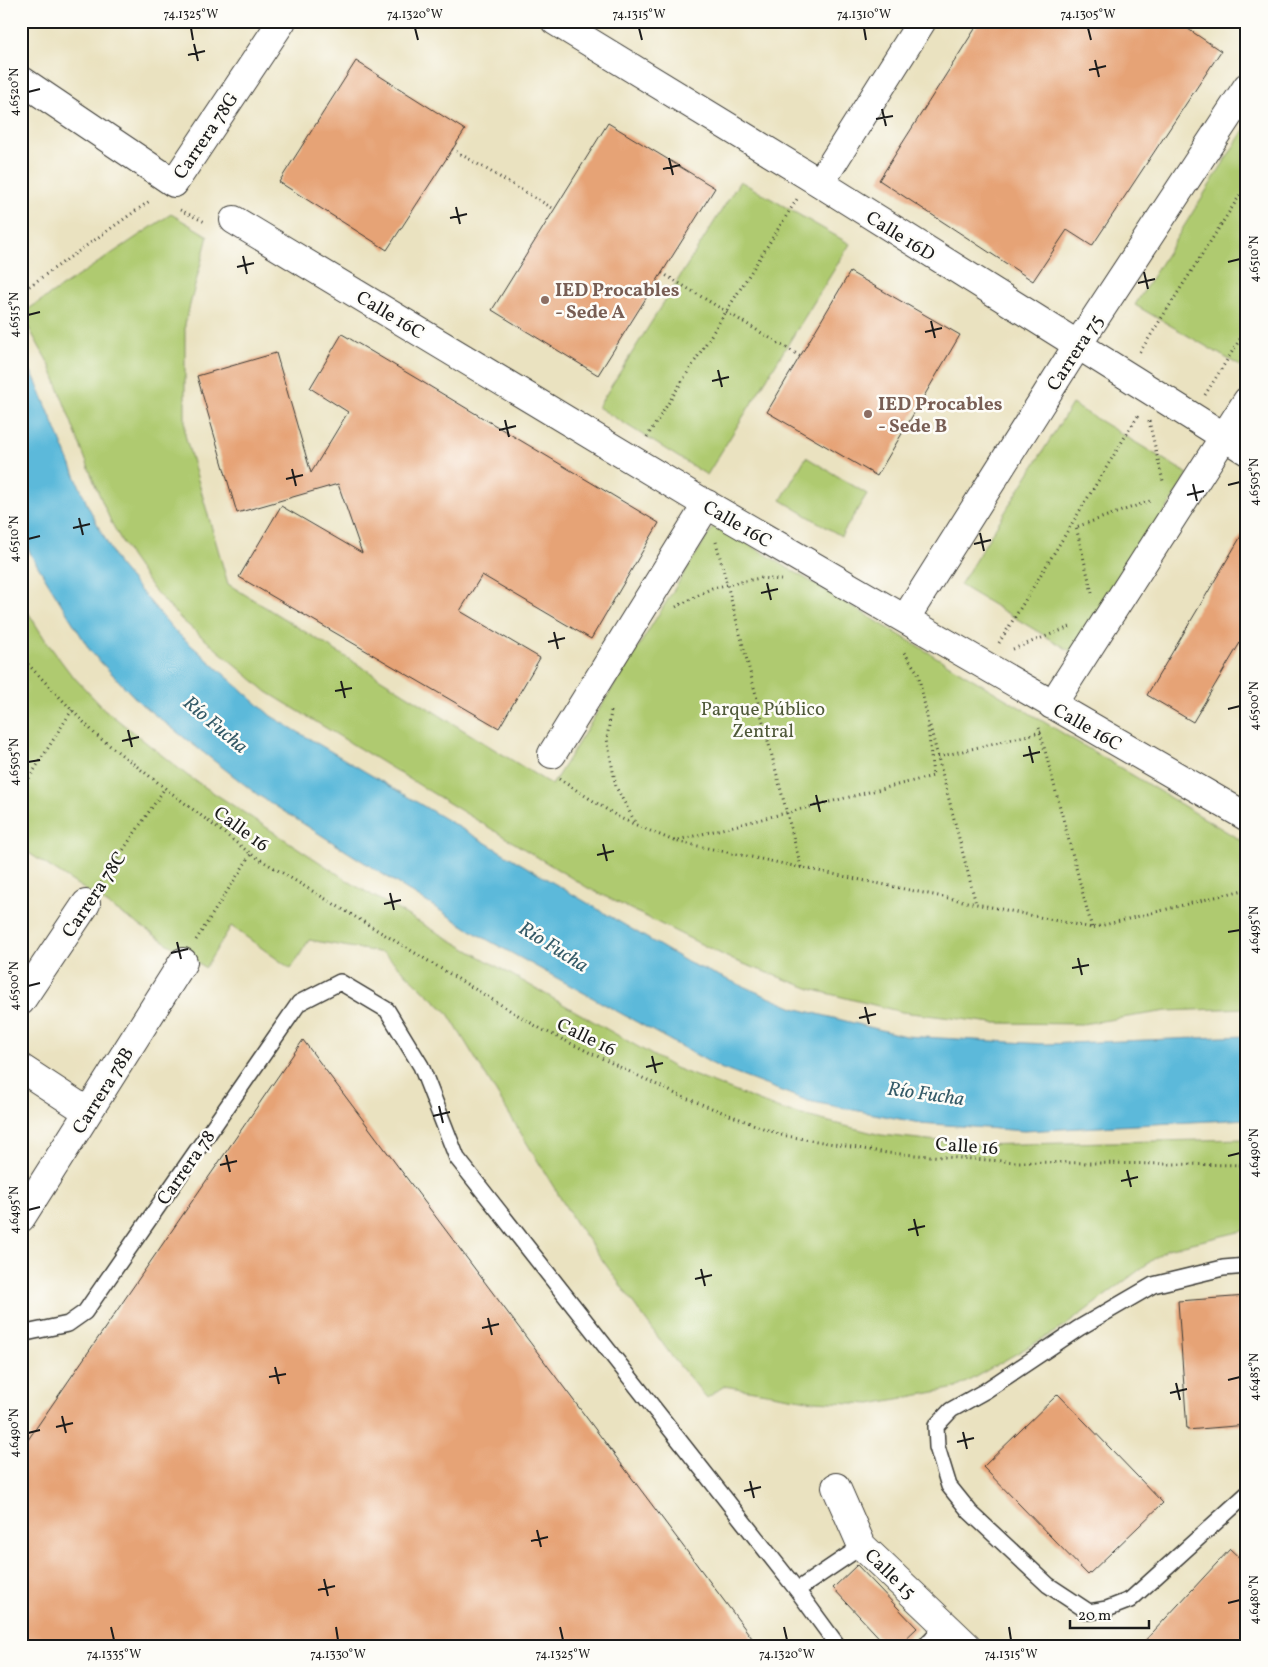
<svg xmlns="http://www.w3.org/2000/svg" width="1268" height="1667" viewBox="0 0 1268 1667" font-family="Vollkorn,serif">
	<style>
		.green { fill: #afca70; stroke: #667346 }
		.water { fill: #5bb9da; stroke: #3c6a7b }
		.building { fill: #e6a376 }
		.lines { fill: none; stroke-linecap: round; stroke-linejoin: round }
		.service-casing { stroke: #3b3a35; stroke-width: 18 }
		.minor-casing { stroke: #3b3a35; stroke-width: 30 }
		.path { stroke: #3b3a35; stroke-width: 3; stroke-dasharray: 1 4; stroke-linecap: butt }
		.service { stroke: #fff; stroke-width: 15 }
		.minor { stroke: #fff; stroke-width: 28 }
		.path-bridge { stroke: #3b3a35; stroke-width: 3; stroke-dasharray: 1 4; stroke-linecap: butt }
		.ticks { fill: none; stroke: #1c1c1c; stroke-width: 2 }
		.education-dot { fill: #8d6e63; stroke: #fdfcf7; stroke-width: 2 }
		.labels { text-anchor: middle; stroke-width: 5; stroke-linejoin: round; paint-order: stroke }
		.street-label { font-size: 19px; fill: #1c1c1c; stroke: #fdfcf7 }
		.education-label { font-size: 19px; font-weight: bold; fill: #785e54; stroke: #fdfcf7; text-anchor: start }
		.park-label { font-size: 19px; fill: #4f5939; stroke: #fdfcf7 }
		.water-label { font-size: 20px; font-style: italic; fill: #355b68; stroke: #fdfcf7 }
		.neatline { fill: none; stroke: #1c1c1c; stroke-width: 2 }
		.ticks-label { font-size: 12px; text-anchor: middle; fill: #1c1c1c }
	</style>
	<rect width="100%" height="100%" fill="#fdfcf7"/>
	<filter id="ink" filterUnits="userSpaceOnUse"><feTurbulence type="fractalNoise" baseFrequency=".02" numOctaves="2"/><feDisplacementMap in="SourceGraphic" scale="10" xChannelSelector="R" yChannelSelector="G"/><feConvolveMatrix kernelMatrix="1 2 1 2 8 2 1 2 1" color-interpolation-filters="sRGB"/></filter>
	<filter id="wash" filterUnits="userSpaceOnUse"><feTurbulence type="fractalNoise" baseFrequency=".0096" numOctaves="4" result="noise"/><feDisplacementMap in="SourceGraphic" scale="20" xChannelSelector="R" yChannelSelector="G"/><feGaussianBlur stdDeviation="1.12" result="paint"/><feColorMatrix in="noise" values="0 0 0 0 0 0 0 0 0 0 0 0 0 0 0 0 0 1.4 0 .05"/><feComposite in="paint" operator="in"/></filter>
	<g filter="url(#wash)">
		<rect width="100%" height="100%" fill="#eae2c0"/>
		<path class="green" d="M1247 125V370L1135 305Z
			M740 181 850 244 707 475 598 407Z
			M171 214 208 236 185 324V435L228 584 552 785 715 524 1247 844V1008L1167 1011 1082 1024 993 1023 902 1012 814 990 733 960 588 888 267 692 182 620 153 589 130 556 111 522 96 487 50 366 21 314Z
			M1072 404 1188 474 1077 655 960 585Z
			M806 457 867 494 841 536 781 500Z
			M21 601 46 641 70 673 104 709 188 776 356 886 675 1068 782 1110 881 1135 976 1145 1247 1139V1230L1167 1249 1065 1326 956 1388 871 1404 814 1401 724 1386 707 1398 673 1358 575 1222 447 1012 384 953 309 940 291 969 231 926 205 968 21 848Z"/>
		<path class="water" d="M21 353 35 379 87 504 118 564 174 630 271 716 689 963 794 1008 905 1036 1045 1044 1247 1036V1119L1024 1131 920 1123 808 1101 720 1068 477 934 258 795 141 704 91 652 31 555 21 531Z"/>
		<g id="blocks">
			<path class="building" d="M980 21H1176L1221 51 1092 246 1067 230 1033 281 879 180Z
				M356 61 465 130 387 250 279 182Z
				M608 123 715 188 598 375 492 310Z
				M850 272 960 335 877 476 767 412Z
				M342 334 659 523 591 639 482 575 460 611 540 658 499 728 239 577 281 506 362 553 338 484 237 513 197 376 276 353 311 473 348 412 310 388Z
				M1247 526V631L1193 722 1147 695Z
				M303 1040 758 1646H21V1450Z
				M1247 1296V1425L1187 1430 1178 1301Z
				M1058 1394 1163 1503 1088 1575 983 1467Z
				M1230 1549 1247 1565V1646H1140Z
				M857 1565 917 1628 898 1646H887L833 1588Z"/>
		</g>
	</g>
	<g filter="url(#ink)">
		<use href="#blocks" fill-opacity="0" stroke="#3b3a35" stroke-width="1"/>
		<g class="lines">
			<defs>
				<path id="service" d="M1247 1266 1223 1268 1153 1285 1079 1328 985 1391 951 1410 936 1426 937 1447 949 1486 970 1512 1048 1585 1089 1612 1107 1609 1130 1600 1247 1494
					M21 1334 68 1324 85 1312 299 1003 340 982 387 1010 421 1066 457 1158 797 1590 838 1646
					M797 1590 862 1546
					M925 1646 945 1624"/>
				<path id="minor" d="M555 21 820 183 1247 451
					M21 80 174 183 282 21
					M820 183 922 21
					M234 220 694 497 1247 817
					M905 619 1084 335 1247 87
					M1052 705 1247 401
					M552 754 707 504
					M21 1001 86 904
					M21 1068 88 1112
					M21 1218 183 962
					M836 1487 862 1546 967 1646"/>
			</defs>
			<use href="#service" class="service-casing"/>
			<use href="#minor" class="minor-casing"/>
			<path class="path" d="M452 149 554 209
				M180 210 205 222
				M21 292 151 200
				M1140 352 1247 184
				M1205 395 1247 328
				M1149 421 1163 481
				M647 437 797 199
				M716 542 801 867
				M1092 593 1076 527 1150 501
				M676 607 712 588 760 578 781 580
				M999 643 1139 414
				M1013 649 1070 627
				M21 657 96 735 251 854 541 1029 678 1095 781 1135 887 1153 1017 1162 1247 1165
				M611 711 607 739 616 787 636 824
				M930 726 976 904
				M1039 728 1092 928
				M938 757 1041 732
				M559 779 620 818 674 841 1092 928 1247 889
				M21 791 72 710
				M674 841 933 776 927 716 918 673 903 651
				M101 883 165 788
				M196 940 251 854"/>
			<use href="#service" class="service"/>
			<use href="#minor" class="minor"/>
			<path class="path-bridge" d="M662 273 800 356"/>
		</g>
	</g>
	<path class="ticks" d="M191 28 193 40M415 28 418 40M639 28 642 40M864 28 866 40M1088 28 1091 40M194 44 198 61M188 55 205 51M1095 60 1099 77M1089 70 1106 66M28 92 40 89M882 109 886 126M876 119 893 116M669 158 673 175M663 169 680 165M456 207 460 224M450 218 467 214M243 256 247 274M1228 262 1240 259M237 267 254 263M1144 272 1148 289M1138 283 1155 279M28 315 40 312M931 321 935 338M925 332 942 328M718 370 722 387M712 381 729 377M505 420 509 437M499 430 516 426M292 469 296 486M286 479 303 475M1193 484 1197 501M1228 485 1240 482M1187 495 1204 491M79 518 83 535M73 528 90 524M980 533 984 551M28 539 40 536M974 544 991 540M767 583 771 600M761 593 778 589M554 632 558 649M548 642 565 638M341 681 345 698M335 691 352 688M1228 709 1240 706M128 730 132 747M122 741 139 737M1029 746 1033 763M1023 756 1040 752M28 762 40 760M816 795 820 812M810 805 827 801M603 844 607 861M597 855 614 851M390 893 394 910M384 904 401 900M1228 932 1240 930M177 942 181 959M171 953 188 949M1078 958 1082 975M1072 968 1089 965M28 986 40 983M865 1007 869 1024M859 1018 876 1014M652 1056 656 1073M646 1067 663 1063M439 1106 443 1123M433 1116 450 1112M226 1155 230 1172M1228 1156 1240 1153M220 1165 237 1161M1127 1170 1131 1187M1121 1181 1138 1177M28 1210 40 1207M914 1219 918 1236M908 1230 925 1226M701 1269 705 1286M695 1279 712 1275M488 1318 492 1335M482 1328 499 1324M275 1367 279 1384M269 1377 286 1374M1228 1380 1240 1377M1176 1383 1180 1400M1170 1393 1187 1389M62 1416 66 1433M56 1427 73 1423M963 1432 967 1449M28 1433 40 1430M957 1442 974 1438M750 1481 754 1498M744 1491 761 1487M537 1530 541 1547M531 1541 548 1537M324 1579 328 1596M318 1590 335 1586M1228 1603 1240 1600M111 1627 114 1640M336 1627 338 1640M560 1627 563 1640M784 1627 787 1640M1009 1627 1011 1640"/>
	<g class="education-dot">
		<circle cx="545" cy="300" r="5"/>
		<circle cx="868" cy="414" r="5"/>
	</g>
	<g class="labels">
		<g class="street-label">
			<text transform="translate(205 135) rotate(-56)" y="7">Carrera 78G</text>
			<text transform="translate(901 235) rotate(32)" y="7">Calle 16D</text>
			<text transform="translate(391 314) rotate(31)" y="7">Calle 16C</text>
			<text transform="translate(1074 352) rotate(-57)" y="7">Carrera 75</text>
			<text transform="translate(738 523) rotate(30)" y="7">Calle 16C</text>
			<text transform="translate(1088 726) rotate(30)" y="7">Calle 16C</text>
			<text transform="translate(242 828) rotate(36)" y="7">Calle 16</text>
			<text transform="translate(93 894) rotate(-56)" y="7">Carrera 78C</text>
			<text transform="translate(587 1036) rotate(26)" y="7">Calle 16</text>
			<text transform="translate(102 1090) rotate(-58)" y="7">Carrera 78B</text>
			<text transform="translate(967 1145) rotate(4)" y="7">Calle 16</text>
			<text transform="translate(185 1167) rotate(-55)" y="7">Carrera 78</text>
			<text transform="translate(891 1573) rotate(44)" y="7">Calle 15</text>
		</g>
		<g class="education-label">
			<text x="555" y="296">IED Procables<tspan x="555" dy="22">- Sede A</tspan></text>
			<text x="878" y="410">IED Procables<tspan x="878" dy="22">- Sede B</tspan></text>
		</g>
		<g class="park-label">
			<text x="763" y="715">Parque Público<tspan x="763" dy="22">Zentral</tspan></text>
		</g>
		<g class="water-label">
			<text transform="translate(216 724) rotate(40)" y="7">Río Fucha</text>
			<text transform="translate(554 946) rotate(32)" y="7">Río Fucha</text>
			<text transform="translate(926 1093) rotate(8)" y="7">Río Fucha</text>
		</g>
	</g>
	<rect width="1268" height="1667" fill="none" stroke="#fdfcf7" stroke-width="55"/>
	<path d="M1070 1620v8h79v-8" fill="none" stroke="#1c1c1c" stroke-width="2.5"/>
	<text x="1078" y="1620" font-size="15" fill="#1c1c1c" stroke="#fdfcf7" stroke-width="4" paint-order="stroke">20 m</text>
	<rect x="28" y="28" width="1212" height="1612" class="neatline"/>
	<g class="ticks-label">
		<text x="191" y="18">74.1325°W</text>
		<text x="415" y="18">74.1320°W</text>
		<text x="639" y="18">74.1315°W</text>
		<text x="864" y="18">74.1310°W</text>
		<text x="1088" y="18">74.1305°W</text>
		<text transform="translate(14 92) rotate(-90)" y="4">4.6520°N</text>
		<text transform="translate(1254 259) rotate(-90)" y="4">4.6510°N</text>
		<text transform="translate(14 315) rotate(-90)" y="4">4.6515°N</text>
		<text transform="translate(1254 482) rotate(-90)" y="4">4.6505°N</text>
		<text transform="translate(14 539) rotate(-90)" y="4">4.6510°N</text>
		<text transform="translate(1254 706) rotate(-90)" y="4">4.6500°N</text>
		<text transform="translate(14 762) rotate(-90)" y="4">4.6505°N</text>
		<text transform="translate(1254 930) rotate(-90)" y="4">4.6495°N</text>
		<text transform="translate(14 986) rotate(-90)" y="4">4.6500°N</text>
		<text transform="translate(1254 1153) rotate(-90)" y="4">4.6490°N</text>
		<text transform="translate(14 1210) rotate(-90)" y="4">4.6495°N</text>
		<text transform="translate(1254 1377) rotate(-90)" y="4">4.6485°N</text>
		<text transform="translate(14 1433) rotate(-90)" y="4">4.6490°N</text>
		<text transform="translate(1254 1600) rotate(-90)" y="4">4.6480°N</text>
		<text x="114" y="1658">74.1335°W</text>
		<text x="338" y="1658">74.1330°W</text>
		<text x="563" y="1658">74.1325°W</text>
		<text x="787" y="1658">74.1320°W</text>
		<text x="1011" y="1658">74.1315°W</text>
	</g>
</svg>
